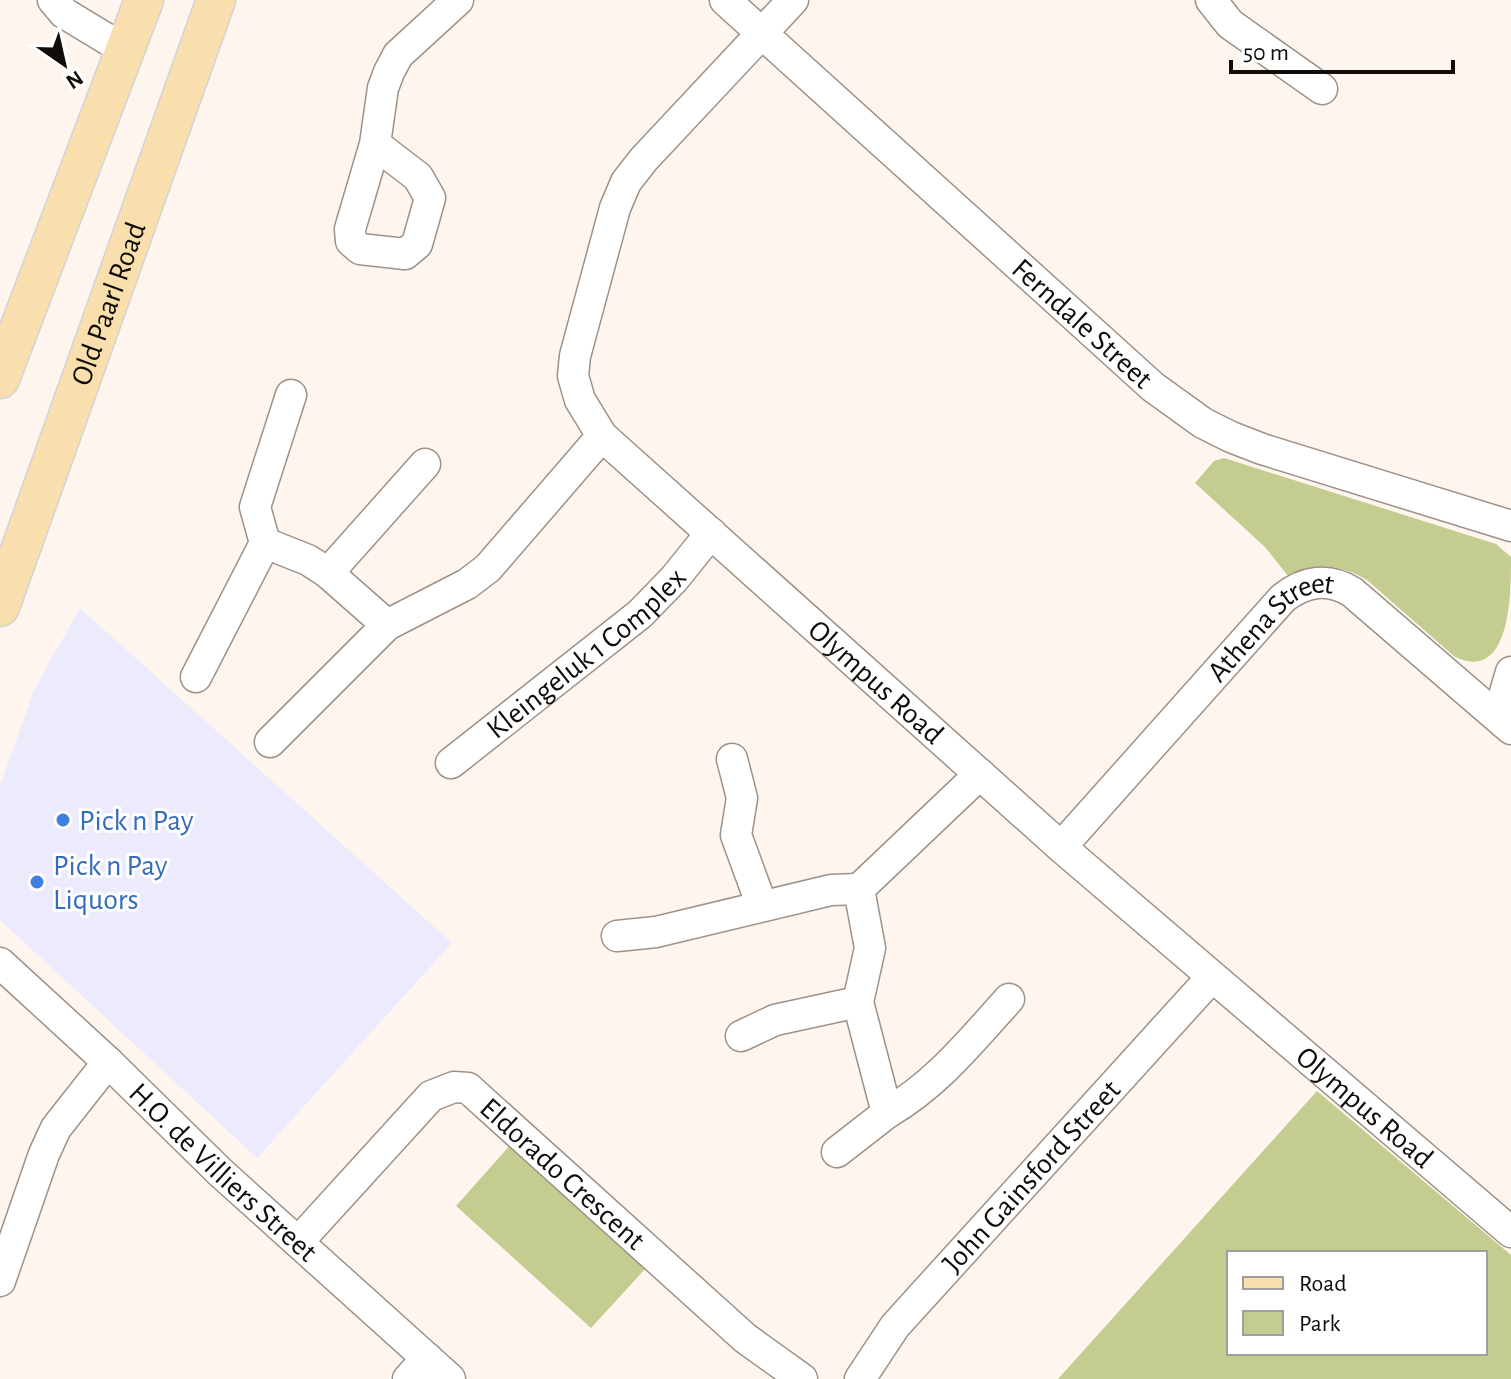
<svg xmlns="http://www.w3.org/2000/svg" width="1511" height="1379" viewBox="0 0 1511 1379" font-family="'Alegreya Sans',sans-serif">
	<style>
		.commercial { fill: #ecebfd }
		.green { fill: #c5cc90; fill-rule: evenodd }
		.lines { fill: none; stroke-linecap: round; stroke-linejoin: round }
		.minor-casing { stroke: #9e9187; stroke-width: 33 }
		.major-casing { stroke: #d4d3d3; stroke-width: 41 }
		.minor { stroke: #fff; stroke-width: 30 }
		.major { stroke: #f8dfad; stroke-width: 38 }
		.shop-dot { fill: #3f7fe0; stroke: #fff; stroke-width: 3 }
		.labels { text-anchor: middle; stroke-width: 6; stroke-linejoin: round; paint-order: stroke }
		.street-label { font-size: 30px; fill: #100c08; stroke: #fff }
		.shop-label { font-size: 30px; fill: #366cbe; stroke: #fff; text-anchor: start }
	</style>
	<rect width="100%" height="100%" fill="#fef5ef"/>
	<path class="commercial" d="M80 608 452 943 257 1158 0 920V786L34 690Z"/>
	<path class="green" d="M1224 458 1496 544 1511 557C1511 594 1511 683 1455 657L1367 580C1341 564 1316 562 1288 576L1265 547 1195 483 1214 461Z
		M1317 1091 1511 1255V1379H1058ZM1229 1253H1485V1353H1229Z
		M512 1143 647 1267 591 1328 456 1206Z"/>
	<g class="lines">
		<defs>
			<g id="minor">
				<path d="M53 0 64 13 125 50"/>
				<path id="s1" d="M725 0 1153 387 1203 423 1231 437 1262 449 1511 526"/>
				<path id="s2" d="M793 0 644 159 626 182 615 208 575 356 573 376 580 400 602 436 1061 847 1511 1232"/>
				<path d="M1211 0 1230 24 1322 89"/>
				<path d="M375 144 418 177 430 198 417 244 405 254 360 249 351 241 350 229 375 144 383 88 389 72 398 55 458 0"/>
				<path d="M265 543 308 560 328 573 387 625"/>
				<path d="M328 573 425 464"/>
				<path d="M196 677 265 543 255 507 291 395"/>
				<path d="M1498 716 1511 672"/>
				<path d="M270 742 387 625 467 584 488 568 602 436"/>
				<path d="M732 759 742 798 736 835 762 906"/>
				<path id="s3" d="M451 763 640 614 674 579 711 533"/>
				<path d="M980 774 859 889 870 948 858 1002 887 1113C938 1083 970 1042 1009 999"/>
				<path id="s4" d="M1061 847 1283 598C1305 581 1328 577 1352 592L1511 729"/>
				<path d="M617 936 656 932 831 890 859 889"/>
				<path id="s5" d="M0 963 108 1062 220 1172 450 1379"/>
				<path d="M741 1036 775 1020 858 1002"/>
				<path d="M837 1152 887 1113"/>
				<path id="s6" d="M298 1242 431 1096 454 1087 468 1088 745 1338 802 1379"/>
				<path d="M0 1281 44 1154 56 1128 108 1062"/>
				<path d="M408 1379 427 1358"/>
				<path id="s7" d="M860 1379 895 1326 1211 978"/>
			</g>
			<g id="major">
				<path d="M0 379 144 0"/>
				<path id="s8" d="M0 607 216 0"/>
			</g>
		</defs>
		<use href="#minor" class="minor-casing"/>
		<use href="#major" class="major-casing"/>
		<use href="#minor" class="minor"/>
		<use href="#major" class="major"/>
	</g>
	<g class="shop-dot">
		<circle cx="63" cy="820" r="8"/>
		<circle cx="37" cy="882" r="8"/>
	</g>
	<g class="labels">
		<g class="street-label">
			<text dy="10" stroke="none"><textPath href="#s8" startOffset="322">Old Paarl Road</textPath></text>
			<text dy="10" stroke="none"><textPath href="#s1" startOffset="482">Ferndale Street</textPath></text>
			<text dy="10" stroke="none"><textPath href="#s4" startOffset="308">Athena Street</textPath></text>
			<text dy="10" stroke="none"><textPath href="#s3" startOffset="174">Kleingeluk 1 Complex</textPath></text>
			<text dy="10" stroke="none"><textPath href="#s2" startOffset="884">Olympus Road</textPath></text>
			<text dy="10" stroke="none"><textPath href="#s2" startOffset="1532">Olympus Road</textPath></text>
			<text dy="10" stroke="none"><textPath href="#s5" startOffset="306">H.O. de Villiers Street</textPath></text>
			<text dy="10" stroke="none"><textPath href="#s6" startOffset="364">Eldorado Crescent</textPath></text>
			<text dy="10" stroke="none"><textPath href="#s7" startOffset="266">John Gainsford Street</textPath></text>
		</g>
		<g class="shop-label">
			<text x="79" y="830">Pick n Pay</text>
			<text x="53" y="875">Pick n Pay<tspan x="53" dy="34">Liquors</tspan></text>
		</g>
	</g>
	<rect x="1227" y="1251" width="260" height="104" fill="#ffffff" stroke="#9f9e9c" stroke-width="2"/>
	<rect x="1243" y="1277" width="40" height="12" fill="#f8dfad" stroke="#9f9e9c" stroke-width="2"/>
	<text x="1299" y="1291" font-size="24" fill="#100c08">Road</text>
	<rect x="1243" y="1311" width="40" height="24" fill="#c5cc90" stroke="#9f9e9c" stroke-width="2"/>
	<text x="1299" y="1331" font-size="24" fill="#100c08">Park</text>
	<g transform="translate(64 64) rotate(146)" stroke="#ffffff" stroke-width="6" paint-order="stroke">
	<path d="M0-6L14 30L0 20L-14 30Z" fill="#100c08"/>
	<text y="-12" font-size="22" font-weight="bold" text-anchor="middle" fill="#100c08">N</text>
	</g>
	<path d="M1231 60v12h222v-12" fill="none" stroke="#100c08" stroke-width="4"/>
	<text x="1243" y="60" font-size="24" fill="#100c08" stroke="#ffffff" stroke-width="6" paint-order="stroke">50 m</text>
</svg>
